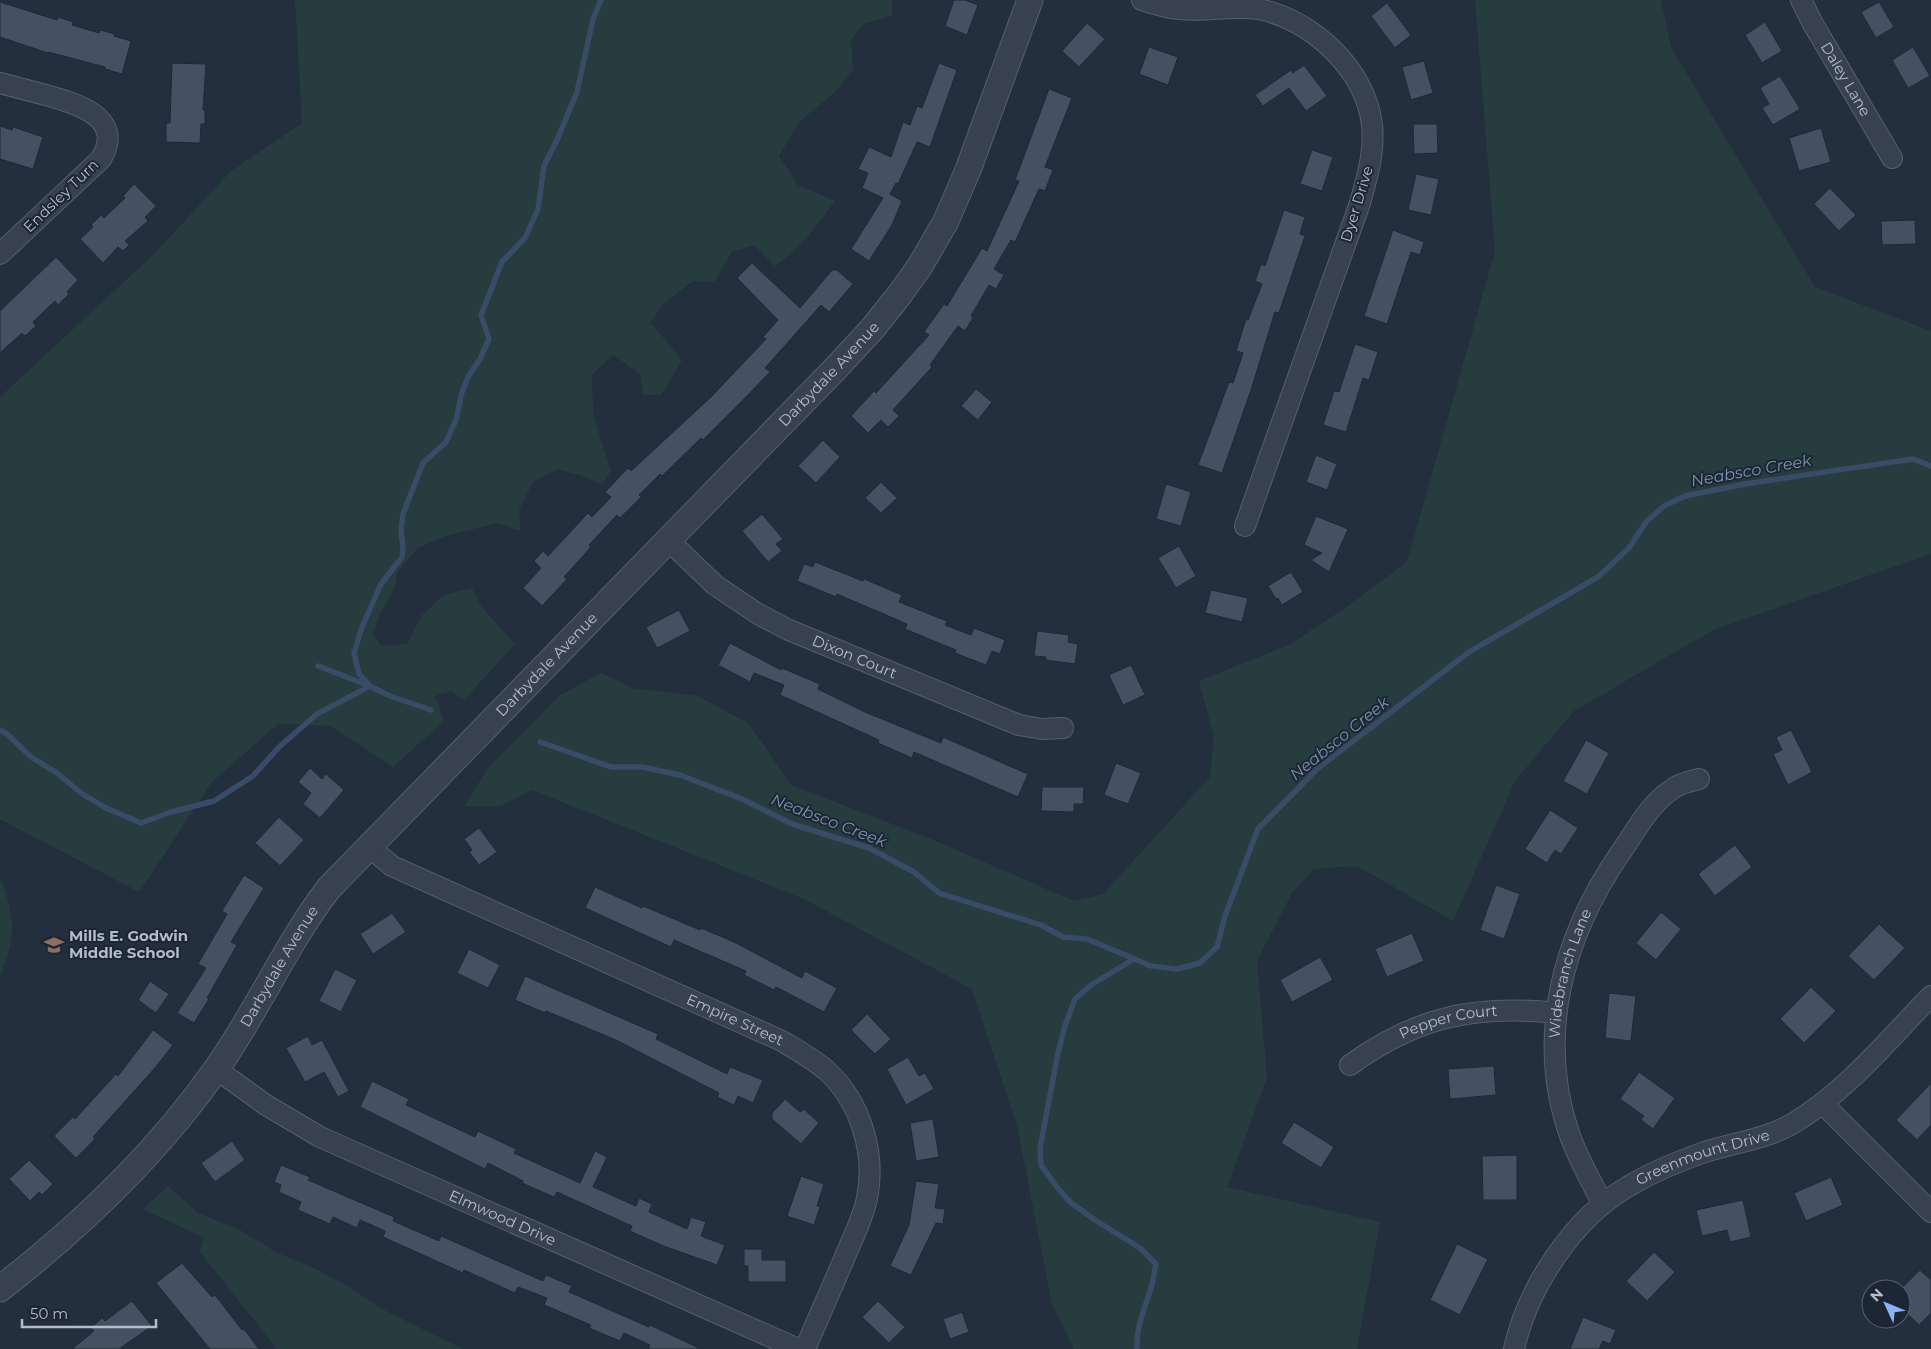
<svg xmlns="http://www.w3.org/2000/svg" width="1931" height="1349" viewBox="0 0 1931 1349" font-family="Montserrat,sans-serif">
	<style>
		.green { fill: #263c3f }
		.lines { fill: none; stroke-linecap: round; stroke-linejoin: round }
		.stream { stroke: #394c67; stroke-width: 5.5 }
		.building { fill: #455162; stroke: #1f2835 }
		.minor-casing { stroke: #565f6c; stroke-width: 22 }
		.tertiary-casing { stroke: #565f6c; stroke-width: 27 }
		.minor { stroke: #38414e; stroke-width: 20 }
		.tertiary { stroke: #38414e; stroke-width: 25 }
		.labels { text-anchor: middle; stroke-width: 4; stroke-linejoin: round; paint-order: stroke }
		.street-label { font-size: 15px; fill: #b4bcc9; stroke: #1d2633 }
		.poi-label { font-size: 15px; font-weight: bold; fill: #b4bcc9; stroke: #1d2633; text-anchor: start }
		.water-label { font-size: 16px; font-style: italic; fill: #7c92b1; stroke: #1d2633 }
	</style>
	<rect width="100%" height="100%" fill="#242f3e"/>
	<path class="green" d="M295 0H892V16L863 24 851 40 853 69 835 92 799 122 779 156 798 185 835 201C816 227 801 248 775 266L754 245 732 252 714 282 693 281 662 305 651 323 682 360 661 395H643L640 374 613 355 592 375 593 414 611 471 602 484 582 476 557 469 533 482 519 510 521 531 497 523 443 537 418 548 398 571 394 589 379 616 373 634 381 646 407 644 422 615 444 595 472 588 481 606 515 644 464 700 451 691 435 696 444 721 393 767 331 726 278 724 212 782 139 892 0 819V397L154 254 230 172 302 123Z
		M1475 0H1661L1671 47 1815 287 1931 331V554L1713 630 1574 711 1515 781 1453 921 1357 866 1314 869 1292 893 1257 961 1267 1078 1227 1187 1380 1222 1357 1349H1074L1052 1304 1017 1126 972 989 804 899 532 790 500 806H465L487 769 560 695 601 673 632 688 698 696 749 724 791 785 931 839 1074 901 1103 894 1210 777 1214 737 1199 681 1289 645 1348 606 1407 562 1495 251Z
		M0 877C15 915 17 936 0 975Z
		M168 1186 198 1213 240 1230 277 1253 310 1266 344 1284 384 1310 463 1349H277L200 1252 204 1238 143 1209Z"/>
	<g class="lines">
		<path class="stream" d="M431 710 390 696 370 686 359 674 354 653 362 627 381 584 402 557 403 547 401 530 403 514 423 463 446 442 456 420 462 392 469 375 480 359 489 339 481 315 502 262 525 238 538 209 544 166 557 140 577 92 593 19 601 0
			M0 730 7 734 31 757 57 773 81 793 106 808 141 823 171 812 214 801 253 776 279 747 317 714 370 686 318 666
			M540 742 611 767H642L680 775 742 799 792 824 869 848 914 872 939 893 1041 925 1063 937 1087 939 1151 966 1177 969 1200 963 1217 947 1225 916 1258 829 1317 769 1469 652 1598 577 1629 548 1646 522 1664 506 1685 496 1745 484 1913 459 1931 466
			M1134 959 1091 985 1075 999 1065 1026 1058 1053 1040 1148 1041 1165 1056 1186 1070 1202 1095 1220 1140 1248 1156 1264C1154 1273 1153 1283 1150 1291 1144 1312 1136 1326 1137 1349"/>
	</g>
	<path class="building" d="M954 0H965L978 5 967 35 945 26Z
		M0 2 57 20 58 17 73 22 72 25 99 33 100 30 115 34 114 36 131 41 122 74 105 69V67L48 52V53L0 37Z
		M1879 2 1894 27 1876 38 1861 12Z
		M1387 3 1411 35 1395 48 1371 16Z
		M1765 22 1782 51 1762 63 1745 35Z
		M1087 23 1105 39 1079 67 1062 51Z
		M1149 47 1178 57 1168 85 1139 74Z
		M1913 47 1930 76 1908 88 1892 60Z
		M1424 61 1433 93 1411 100 1402 67Z
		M172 63 206 64 203 110H205V124H201L200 143 166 142V123H170Z
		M939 63 957 70 930 147 917 142 898 184 896 183 890 194 902 201 892 225 869 261 851 249 883 198 862 188 868 173 858 169 869 147 891 157 903 122 910 125 917 106 922 108Z
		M1304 65 1327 96 1306 111 1289 88 1263 106 1255 95 1291 70 1293 73Z
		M1780 76 1800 109 1773 125 1762 108 1769 104 1760 88Z
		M1049 89 1072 98 1045 167 1053 170 1045 191 1039 189 1015 242 1011 240 994 269 1004 275 996 289 989 285 971 316 973 318 965 331 958 326 930 365 932 367 893 410 899 416 888 427 881 420 868 433 851 416 874 391 876 393 929 335 924 332 944 304 947 306 982 248 987 251 1019 181 1015 180Z
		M1413 124H1437L1438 153 1414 154Z
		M0 126 12 130 13 127 43 137 33 169 0 159Z
		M1821 128 1831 162 1799 171 1789 138Z
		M1312 150 1333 157 1322 191 1300 184Z
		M1416 174 1439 179 1431 215 1408 210Z
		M134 184 156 206 145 217 148 221 125 241 129 245 123 251 118 247 103 263 80 239 93 227 91 225 101 215 104 218 125 198 123 196Z
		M1830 188 1856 215 1839 231 1814 204Z
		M1284 210 1305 217 1300 234 1305 236 1279 313 1275 312 1251 390 1222 473 1198 465 1229 382 1233 383 1243 353 1236 351 1246 319 1248 320 1262 284 1255 281 1261 264 1265 266Z
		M1915 220 1916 244 1882 245 1881 221Z
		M1393 230 1424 242 1420 255 1411 252 1387 324 1364 316Z
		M56 257 78 280 67 292 69 294 58 305 55 301 33 322 36 326 25 336 22 333 0 353V311Z
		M752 263 800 308 832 270H837L853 284 829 312 821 305 765 368 770 372 745 398 703 440 701 438 662 476 660 474 639 495 641 497 620 518 617 515 589 545 591 547 564 577 567 579 542 606 523 588 541 568 534 561 543 551 548 556 588 513 592 517 611 497 605 492 628 468 631 471 711 397 766 339 763 337 778 320 737 278Z
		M1355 344 1378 352 1369 380 1363 378 1346 432 1323 425 1334 391 1339 392Z
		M976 389 992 402 978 420 961 406Z
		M823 440 840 457 816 483 798 466Z
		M1316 455 1337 464 1327 490 1306 482Z
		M881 482 897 498 881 513 865 498Z
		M1166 484 1191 492 1181 526 1156 519Z
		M762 514 783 539 776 544 782 551 768 562 742 531Z
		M1316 516 1348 529 1329 572 1311 560 1322 553 1304 545Z
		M1179 546 1196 576 1176 588 1158 558Z
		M815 562 863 581 864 579 902 595 899 602 947 621 945 625 971 635 974 628 1005 640 1000 654 992 651 986 665 955 653 956 650 905 629 907 624 837 594 836 597 797 581 804 564 813 567Z
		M1291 572 1303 592 1282 605 1278 598 1276 599 1268 586Z
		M1211 590 1248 598 1242 622 1205 613Z
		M679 610 690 631 657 648 646 627Z
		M1037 631 1069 635 1068 642 1078 644 1075 664 1046 660V657L1034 656Z
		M730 643 781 670 782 668 820 684 818 689 867 713 941 743 943 737 1028 774 1018 797 914 752 912 758 878 743 879 740 780 695 784 685 754 673 750 682 718 665Z
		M1131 665 1145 695 1123 705 1109 675Z
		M1791 730 1812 772 1788 785 1773 754 1782 750 1776 737Z
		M1586 740 1609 753 1587 794 1563 781Z
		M1116 763 1141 773 1128 804 1104 795Z
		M310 768 322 779 326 774 344 790 320 818 303 804 311 793 298 782Z
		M1042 787H1084L1083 804H1074V812L1041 811Z
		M1550 810 1578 828 1561 854 1555 850 1547 863 1525 849Z
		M279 817 304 840 280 866 255 843Z
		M479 828 497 852 479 865 469 852 472 850 464 839Z
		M1735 845 1752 867 1715 896 1698 874Z
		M244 875 264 888 231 942 237 945 207 998 209 999 194 1023 177 1013 206 968 198 964 227 914 222 911Z
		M1496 885 1520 894 1504 939 1480 930Z
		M595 887 642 908 643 906 700 930 701 928 734 942 802 978 805 971 837 988 824 1012 776 987 774 990 744 975 746 971 674 940 671 947 585 908Z
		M1661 912 1681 929 1656 960 1636 943Z
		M392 913 406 932 373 954 360 934Z
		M1879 924 1905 948 1874 980 1848 956Z
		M1412 933 1424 961 1387 977 1375 949Z
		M469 949 500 965 488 988 457 973Z
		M1320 957 1333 980 1292 1002 1280 980Z
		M335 969 357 980 341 1012 319 1001Z
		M525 976 658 1034 656 1039 727 1074 730 1067 763 1080 753 1103 738 1096 734 1105 717 1097 719 1093 616 1040 546 1011 545 1013 515 1000Z
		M150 981 169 994 156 1013 138 1000Z
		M1811 987 1836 1011 1804 1043 1780 1019Z
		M1609 993 1636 996 1631 1041 1605 1038Z
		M867 1014 891 1039 875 1054 851 1030Z
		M153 1030 173 1045 154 1069 93 1137 95 1139 76 1158 54 1136 73 1117 75 1119 116 1074 118 1076Z
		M308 1036 312 1045 322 1040 349 1091 338 1097 324 1072 305 1082 286 1048Z
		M908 1057 919 1076 925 1073 934 1089 906 1105 887 1069Z
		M1494 1066 1496 1095 1450 1099 1448 1069Z
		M1639 1072 1675 1098 1653 1129 1641 1120 1644 1116 1620 1099Z
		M372 1081 409 1099 406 1105 475 1137 478 1131 516 1149 514 1153 580 1183 595 1151 607 1157 593 1187 636 1206 639 1198 652 1204 649 1212 687 1229 691 1217 706 1222 701 1236 725 1245 717 1265 661 1245 630 1231 632 1226 557 1192 554 1197 522 1183 523 1181 488 1163 485 1169 360 1107Z
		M1931 1083V1125L1917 1140 1896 1120Z
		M785 1099 800 1112 804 1109 819 1123 801 1144 772 1119V1113Z
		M933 1119 939 1157 916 1161 910 1123Z
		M1294 1122 1334 1147 1321 1168 1281 1143Z
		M232 1141 245 1160 215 1182 201 1163Z
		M1517 1155V1200H1483L1482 1156Z
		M29 1160 53 1184 42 1195 39 1192 30 1201 9 1179Z
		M281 1165 310 1177 308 1180 394 1217 393 1221 439 1241 441 1236 543 1281 546 1275 572 1286 569 1292 649 1327 650 1325 701 1349H648L650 1345 624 1333 620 1341 589 1328 591 1325 544 1305 547 1298 518 1287 515 1293 464 1270 463 1273 383 1237 385 1231 360 1220 357 1228 333 1217 330 1224 298 1210 301 1202 279 1192 281 1185 274 1182Z
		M801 1176 824 1184 817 1206 820 1207 814 1225 787 1216Z
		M1831 1177 1843 1205 1806 1221 1794 1193Z
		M916 1181 939 1184 935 1208 945 1209 943 1224 936 1223 911 1275 890 1266 909 1225Z
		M1743 1200 1751 1237 1730 1242 1727 1230 1702 1236 1696 1210Z
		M1457 1244 1488 1259 1460 1315 1430 1300Z
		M744 1249H762V1260H786V1282H748V1266H744Z
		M1654 1252 1675 1272 1647 1301 1626 1281Z
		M182 1263 212 1297 215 1295 242 1330 244 1329 259 1349H210L156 1283Z
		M1920 1270 1931 1280V1313L1919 1325 1901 1308V1289Z
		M132 1301 152 1326 119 1349H72L94 1331 91 1328 102 1318 105 1321Z
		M878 1301 905 1327 889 1343 862 1317Z
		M962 1312 969 1332 950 1339 943 1319Z
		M1583 1317 1616 1330 1610 1344 1603 1341 1599 1349H1570Z"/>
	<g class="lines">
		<defs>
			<g id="minor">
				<path d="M1142 0C1154 4 1166 8 1179 9 1205 12 1232 5 1258 9 1312 19 1366 70 1372 125 1375 152 1367 177 1360 203L1245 526"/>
				<path id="s1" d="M1801 0 1813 24 1892 158"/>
				<path d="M0 83C15 87 30 91 46 95 75 103 126 117 101 159L0 254"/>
				<path id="s2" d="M667 539 715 585 758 614 789 630 1019 725 1042 729 1063 728"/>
				<path id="s3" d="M370 843 380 856 392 866 782 1041C797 1050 813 1059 826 1070 861 1102 876 1153 867 1198 863 1219 852 1239 844 1259 831 1289 818 1319 805 1349"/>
				<path id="s4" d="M1350 1065C1416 1017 1476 1004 1556 1013"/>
				<path id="s5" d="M216 1069 266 1105 320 1137 798 1349"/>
				<path d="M1823 1104 1931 1212"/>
				<path id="s6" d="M1603 1204C1591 1182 1579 1160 1570 1136 1535 1036 1563 936 1621 852 1637 829 1650 803 1674 788 1681 783 1691 781 1699 779"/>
				<path id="s7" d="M1514 1349C1528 1287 1573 1218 1629 1186 1652 1172 1677 1162 1702 1153 1731 1143 1764 1140 1792 1124 1846 1092 1887 1041 1931 996"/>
			</g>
			<g id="tertiary">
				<path id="s8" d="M0 1289C82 1225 157 1154 217 1068 258 1010 286 944 329 888L836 368 873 328 900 294 920 266 946 221 968 170 1030 0"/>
			</g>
		</defs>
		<use href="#minor" class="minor-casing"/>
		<use href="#tertiary" class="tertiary-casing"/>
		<use href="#minor" class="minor"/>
		<use href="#tertiary" class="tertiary"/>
	</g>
	<defs>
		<symbol id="school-bare" viewBox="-9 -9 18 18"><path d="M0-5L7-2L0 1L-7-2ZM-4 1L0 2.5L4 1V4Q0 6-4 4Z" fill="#8d6e63" stroke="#1d2633" stroke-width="2.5" paint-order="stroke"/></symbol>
	</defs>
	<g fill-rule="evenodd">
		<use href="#school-bare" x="40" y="931" width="28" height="28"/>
	</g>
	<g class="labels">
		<g class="street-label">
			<text dy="5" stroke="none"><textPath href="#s1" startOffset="91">Daley Lane</textPath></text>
			<text transform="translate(61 196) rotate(-44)" y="5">Endsley Turn</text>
			<text transform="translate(1357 204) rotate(-73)" y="5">Dyer Drive</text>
			<text dy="5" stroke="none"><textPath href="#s8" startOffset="1240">Darbydale Avenue</textPath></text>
			<text dy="5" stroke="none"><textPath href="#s2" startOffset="224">Dixon Court</textPath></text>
			<text dy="5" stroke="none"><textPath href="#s8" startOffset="835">Darbydale Avenue</textPath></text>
			<text dy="5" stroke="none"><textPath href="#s8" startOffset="430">Darbydale Avenue</textPath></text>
			<text dy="5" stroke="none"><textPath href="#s6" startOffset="242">Widebranch Lane</textPath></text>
			<text dy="5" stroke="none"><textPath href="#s3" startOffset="408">Empire Street</textPath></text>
			<text dy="5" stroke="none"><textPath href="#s4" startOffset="109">Pepper Court</textPath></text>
			<text dy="5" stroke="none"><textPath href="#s7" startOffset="284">Greenmount Drive</textPath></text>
			<text dy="5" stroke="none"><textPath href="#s5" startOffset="324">Elmwood Drive</textPath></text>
		</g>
		<g class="poi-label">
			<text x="69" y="941">Mills E. Godwin<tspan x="69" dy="17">Middle School</tspan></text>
		</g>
		<g class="water-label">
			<text transform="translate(1751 470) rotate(-10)" y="6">Neabsco Creek</text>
			<text transform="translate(1339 738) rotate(-39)" y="6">Neabsco Creek</text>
			<text transform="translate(829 820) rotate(21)" y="6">Neabsco Creek</text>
		</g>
	</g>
	<g transform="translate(1886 1304) rotate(314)"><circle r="24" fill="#1d2633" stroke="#59626f"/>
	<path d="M0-4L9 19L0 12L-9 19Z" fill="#8ab4f8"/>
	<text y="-8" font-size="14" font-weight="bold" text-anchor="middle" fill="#b4bcc9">N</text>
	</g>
	<path d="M22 1319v8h134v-8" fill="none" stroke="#b4bcc9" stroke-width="2.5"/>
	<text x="30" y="1319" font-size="15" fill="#b4bcc9" stroke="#1d2633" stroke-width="4" paint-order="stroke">50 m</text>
</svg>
